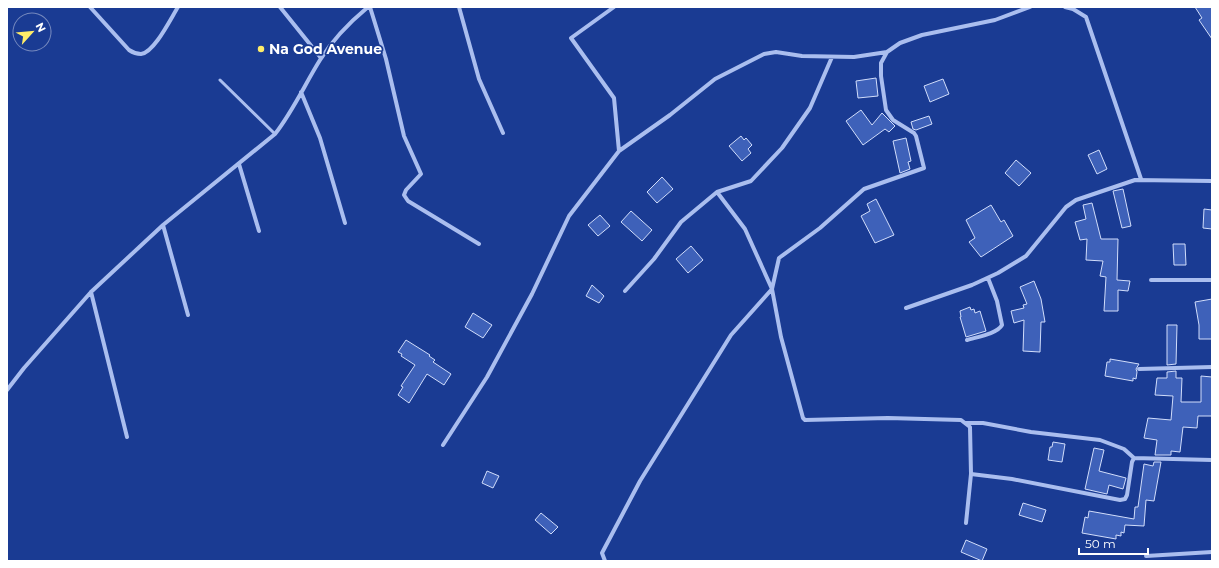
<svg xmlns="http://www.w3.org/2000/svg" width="1219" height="568" viewBox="0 0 1219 568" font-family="Montserrat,sans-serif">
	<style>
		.building { fill: #3e61b9; stroke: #d1ddfb }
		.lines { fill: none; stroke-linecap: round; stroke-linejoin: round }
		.lane { stroke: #aabeef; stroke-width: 3 }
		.street { stroke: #aabeef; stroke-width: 4 }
		.poi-dot { fill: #ffec69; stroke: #1a3b93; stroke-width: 1.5 }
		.labels { text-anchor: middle; stroke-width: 3.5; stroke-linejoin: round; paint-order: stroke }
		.poi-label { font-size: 14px; font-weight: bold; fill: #fff; stroke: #1a3b93; text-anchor: start }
	</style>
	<rect width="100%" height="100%" fill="#1a3b93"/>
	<path class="building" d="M1195 7H1212V39L1199 20 1202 18Z
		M876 78 878 96 858 98 856 81Z
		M943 79 949 94 930 102 924 86Z
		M861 110 872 125 882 113 895 126 889 132 885 129 863 145 846 121Z
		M929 116 932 124 916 130 913 129 911 122Z
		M741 136 744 140 746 138 752 145 748 149 751 153 742 161 729 146Z
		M906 138 911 161 908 162 910 169 900 173 893 141Z
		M1099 150 1107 169 1097 174 1088 155Z
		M1016 160 1031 173 1019 186 1005 173Z
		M662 177 673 189 657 203 647 192Z
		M1123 189 1131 226 1122 228 1113 191Z
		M876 199 894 235 875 243 861 216 870 211 867 204Z
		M1092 203 1101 239H1118L1117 280 1130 281 1128 291 1118 290V311H1104L1106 277 1100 276 1103 261 1086 260 1087 239 1080 240 1075 222 1086 219 1083 205Z
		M991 205 1001 222 1004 220 1013 236 981 257 969 242 975 238 966 220Z
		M1204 209 1212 210V229L1203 228Z
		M631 211 652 230 642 241 621 222Z
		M600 215 610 226 598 236 588 225Z
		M1173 244H1185L1186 265H1174Z
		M691 246 703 260 688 273 676 259Z
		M1034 281 1041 299 1045 322H1041L1040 352 1023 351 1024 320 1014 323 1011 311 1024 308 1023 305 1027 304 1020 287Z
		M592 285 604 296 599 303 586 296Z
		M1212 299V339H1199V325L1195 302Z
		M970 307 971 310 974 309 975 313 980 311 986 331 966 337 960 317H961L960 311Z
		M473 313 492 325 483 338 465 327Z
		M1167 325H1177L1176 364 1167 365Z
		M406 340 430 355 429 356 435 360 433 362 451 374 444 385 427 374 409 403 398 395 403 387 401 386 415 365 401 356 402 354 398 352Z
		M1110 359 1139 364 1136 369 1137 372 1136 379 1133 378V381L1105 376 1107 362H1110Z
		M1176 371V378H1182L1181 402H1201V376L1212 377V416H1198L1197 428 1183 427 1180 452 1171 451V455H1155L1157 440 1144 438 1148 418 1171 420 1173 396 1155 395 1157 378H1167V372Z
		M1053 442 1065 444 1062 462 1048 460 1050 447H1052Z
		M1094 448 1104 450 1099 471 1126 478 1123 489 1109 485 1107 494 1085 489Z
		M1154 462H1161L1154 501 1146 500 1144 526 1125 525 1124 533 1121 532V536L1116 535V539L1082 533 1085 517 1088 518 1089 511 1134 519 1135 507H1138L1144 464 1153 466Z
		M487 471 499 476 493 488 482 483Z
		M1023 503 1046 510 1042 522 1019 515Z
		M541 513 558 527 551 534 535 520Z
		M966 540 987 549 982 561 961 552Z"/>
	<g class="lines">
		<path class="lane" d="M220 80 275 134"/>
		<path class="street" d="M90 7 129 50C132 52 136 54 141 54 154 53 171 18 178 7
			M280 7 321 58
			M370 7 386 59 404 136 421 174 406 190 404 195 408 201 479 244
			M459 7 479 79 503 133
			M614 7 571 38 614 98 619 151
			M1065 7 1073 9 1086 17 1141 179
			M301 92 320 138 345 223
			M239 164 259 231
			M717 192 745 229 772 289 781 337 803 418 805 420 888 418 961 420 970 427 971 474 966 523
			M163 225 188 315
			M1151 280H1212
			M625 291 654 259 681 222 717 192 751 181 782 148 810 108 832 57
			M91 292 127 437
			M906 308 972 285 998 273 1026 256 1066 207 1076 200 1135 180 1212 181
			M967 340C976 337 997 334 1002 325L997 301 988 278
			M1139 369 1212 367
			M7 390 24 368 91 292 163 225 275 134C293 111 305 84 320 60 333 39 350 22 368 7
			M966 423H983L1031 432 1100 440 1124 449 1134 458
			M443 445 487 377 532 294 569 216 619 151 670 115 715 79 764 54 776 52 802 56 854 57 887 52 900 43 922 35 995 20 1030 7
			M971 474 1012 479 1120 500 1125 499 1127 495 1132 462 1134 458 1212 460
			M1146 556 1212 552
			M605 561 602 553 640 481 731 335 772 289 779 258 820 228 864 189 924 168 916 136 914 133 893 120 886 110 881 76V63L887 52"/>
	</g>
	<circle class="poi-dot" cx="261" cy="49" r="4"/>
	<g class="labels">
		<g class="poi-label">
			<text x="269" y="54">Na God Avenue</text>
		</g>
	</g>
	<rect width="1219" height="568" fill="none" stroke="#ffffff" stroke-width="16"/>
	<g transform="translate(32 32) rotate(63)"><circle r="19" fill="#1a3b93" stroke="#7689be"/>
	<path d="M0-3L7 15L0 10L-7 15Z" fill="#ffec69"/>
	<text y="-6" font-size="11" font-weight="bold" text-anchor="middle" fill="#ffffff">N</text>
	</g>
	<path d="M1079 548v6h69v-6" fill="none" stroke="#ffffff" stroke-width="2"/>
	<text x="1085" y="548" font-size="12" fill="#ffffff" stroke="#1a3b93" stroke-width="3" paint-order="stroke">50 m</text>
</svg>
